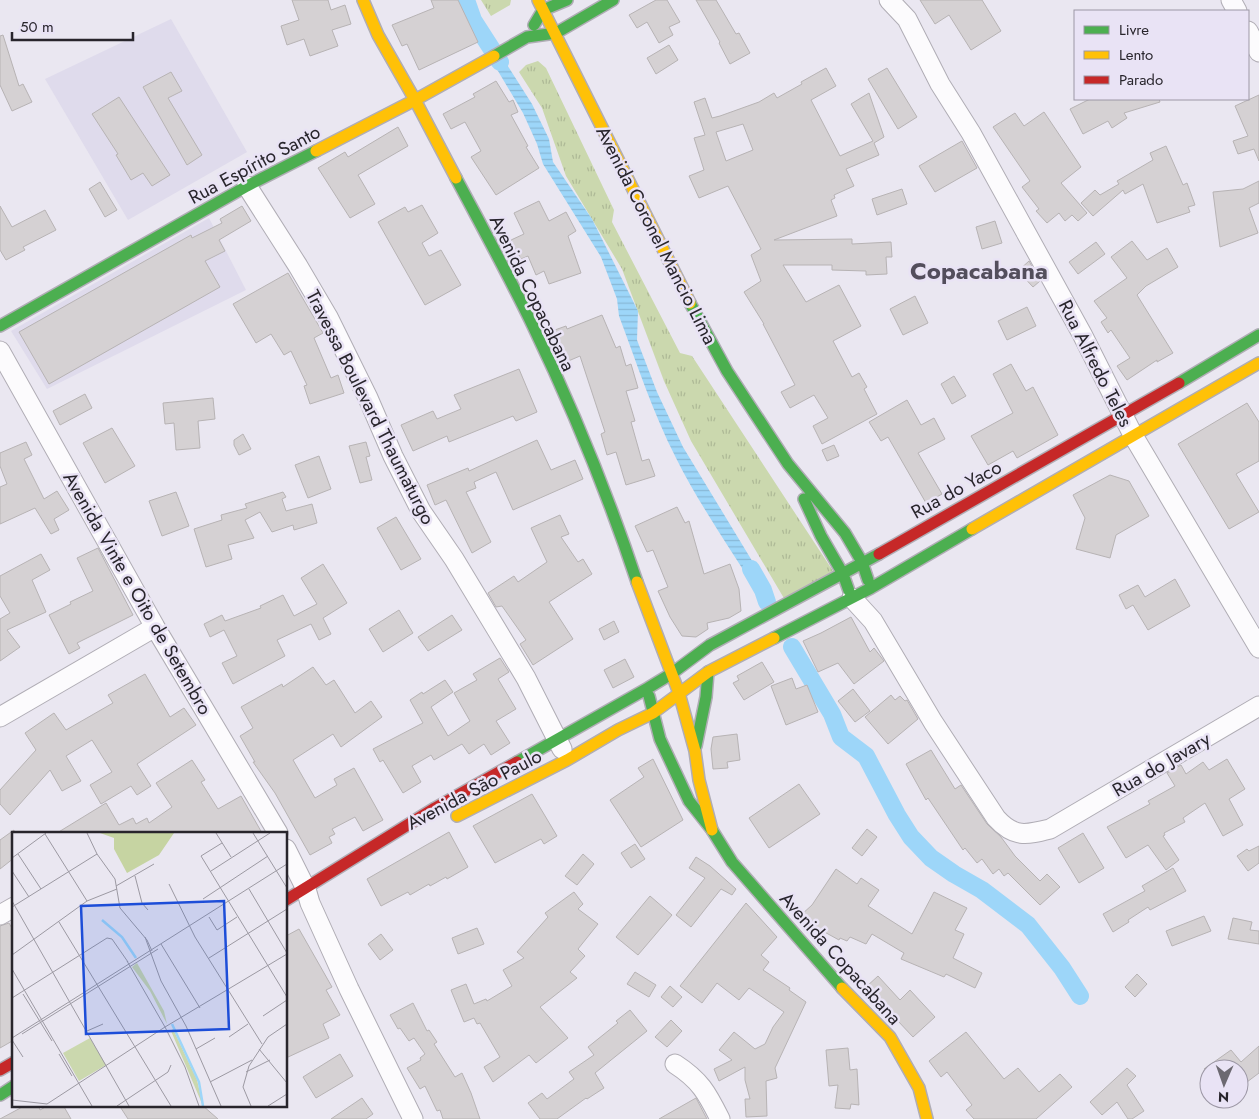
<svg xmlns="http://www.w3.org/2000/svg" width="1259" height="1119" viewBox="0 0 1259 1119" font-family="Jost,sans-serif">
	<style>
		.education { fill: #dfdbec }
		.park { fill: url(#park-tufts) }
		.water { fill: url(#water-rules) }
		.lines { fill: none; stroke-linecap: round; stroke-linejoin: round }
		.canal { stroke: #9dd6f9; stroke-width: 18 }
		.building { fill: #d5d1d3; stroke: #b7b3b4; fill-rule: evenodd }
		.street-casing { stroke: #b0adb5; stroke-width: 21 }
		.fast-casing { stroke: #b0adb5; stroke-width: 14 }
		.slow-casing { stroke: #b0adb5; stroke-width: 14 }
		.jam-casing { stroke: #b0adb5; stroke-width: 14 }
		.street { stroke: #fcfbfd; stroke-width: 19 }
		.fast { stroke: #4caf50; stroke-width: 11 }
		.slow { stroke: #ffc107; stroke-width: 11 }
		.jam { stroke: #c62828; stroke-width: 11 }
		.labels { text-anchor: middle; stroke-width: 5; stroke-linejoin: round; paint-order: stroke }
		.street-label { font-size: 19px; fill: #28252c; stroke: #e9e3f5 }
		.district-label { font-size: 24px; font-weight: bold; fill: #534e5c; stroke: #e9e3f5 }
		.inset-river { fill: none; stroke: #9dd6f9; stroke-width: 2.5 }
		.inset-road { fill: none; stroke: #9c99a2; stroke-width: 1 }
		.view { fill: #1d4ed8; fill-opacity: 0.15; stroke: #1d4ed8; stroke-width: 2.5 }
		.inset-edge { fill: none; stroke: #28252c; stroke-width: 2.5 }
	</style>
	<defs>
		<pattern id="park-tufts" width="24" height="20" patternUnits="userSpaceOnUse" patternTransform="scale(1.25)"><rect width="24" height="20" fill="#cbd8ae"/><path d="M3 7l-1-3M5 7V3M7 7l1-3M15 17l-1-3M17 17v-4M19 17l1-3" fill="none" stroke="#aeb996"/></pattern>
		<pattern id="water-rules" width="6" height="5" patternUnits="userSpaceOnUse" patternTransform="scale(1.25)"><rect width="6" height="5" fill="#9dd6f9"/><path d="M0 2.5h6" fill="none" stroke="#87b8d6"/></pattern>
	</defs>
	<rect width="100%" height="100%" fill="#eae7f1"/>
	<path class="education" d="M171 19 247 152 128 220 45 79Z
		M209 218 246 290 47 389 11 331Z"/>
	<path class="park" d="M481 0H511L510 5 491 16Z
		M538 61 546 68 614 210 612 222 680 353 692 356 833 571 785 600 691 441 664 381 622 269 566 176 542 108 519 72 526 65Z"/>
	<path class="water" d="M504 60 532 104 549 139 553 162 592 219 638 311 637 340 657 392 683 447 768 587 757 592C730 548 699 504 676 458 653 413 637 364 619 316L617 299 601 257 543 164 537 144 523 113 495 66Z"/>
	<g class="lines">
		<path class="canal" d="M466 0 473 20 500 62
			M751 569 763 590 767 602
			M792 647 832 714 841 737 866 756 897 815 911 837 931 858 954 874 982 890 1028 925 1062 968 1080 996"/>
	</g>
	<path class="building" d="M292 0H328L331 10 345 5 351 24 332 30 338 46 310 56 304 39 287 45 281 26 299 20Z
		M431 0H458L478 42 419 70 407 44 402 46 392 25 434 8Z
		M656 0H667L680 22 669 27 673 35 659 43 647 22 637 28 629 15Z
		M696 0H716L736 34 739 33 750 53 730 64 719 43 720 42Z
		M920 0H982L1001 31 971 50 949 15 935 24Z
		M3 35 19 86 23 84 32 102 12 111 0 85V36Z
		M669 45 678 60 656 74 647 58Z
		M826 68 836 86 811 100 840 156 873 141 851 104 869 93 884 137 874 143 879 155 846 169 854 186 834 195 835 198 831 200 837 216 774 240 852 239V244L891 242 892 257H886L887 274 866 275V271L832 270V265H783L806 302 839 285 861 326 833 341 852 377 859 373 867 387 864 389 877 414 822 444 813 426 828 418 814 395 790 408 781 392 795 385 763 324H764L744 292 761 281 751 255 761 249 728 186 699 198 689 176 704 170 694 138 705 135 694 102 705 98 712 118 720 116 759 102 774 93 777 98 802 84 801 82ZM743 124 753 150 726 161 716 132Z
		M887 68 917 117 898 129 868 79Z
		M171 72 182 91 168 98 202 155 187 165 143 87Z
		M496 81 509 102 513 100 518 112 511 115 528 146 526 147 539 168 496 195 471 157 481 151 465 122 451 129 443 114 475 97 473 94Z
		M1259 95V161L1254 149 1238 154 1233 141 1248 136 1235 106Z
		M119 97 170 175 152 186 143 173 131 180 116 155 118 154 92 114Z
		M1090 99H1159L1160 102 1124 113 1127 118 1112 128 1108 121 1083 134 1070 109Z
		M1044 112 1081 167 1061 183 1087 213 1078 221 1072 215 1065 221 1059 213 1047 223 1036 211 1039 209 1022 187 1030 181 993 127 1015 113 1024 126Z
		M398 127 408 146 358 175 375 204 350 218 318 168 345 152 348 157Z
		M962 141 977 168 935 192 919 166Z
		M1166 146 1183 185 1187 183 1195 205 1188 207 1190 212 1157 223 1143 184 1125 194 1123 190 1093 216 1081 203 1095 190 1100 195 1119 184 1117 181 1153 160 1150 153Z
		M1259 181V203L1249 208 1258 233 1220 247 1213 192 1243 189Z
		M100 182 117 210 105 217 89 189Z
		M902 189 907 204 877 215 872 199Z
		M539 201 549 221 566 212 576 231 568 236 581 273 549 284 544 271 536 275 528 256 521 259 511 240 524 234 514 213Z
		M422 205 438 233 422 243 429 256 441 250 461 285 425 305 378 222 405 207 408 212Z
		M0 206 12 227 45 210 56 230 23 247 25 250 6 260 0 250Z
		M242 206 251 221 219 240 225 251 205 261 220 287 49 384 19 332 191 235 192 238 222 223 220 219Z
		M995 221 1002 243 982 249 976 227Z
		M1132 241 1147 260 1167 248 1178 267 1146 286 1137 295 1173 353 1157 362V360L1127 380 1117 366 1130 358 1111 330 1108 333 1101 322 1107 318 1094 301 1127 278 1111 257Z
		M1096 242 1105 254 1078 274 1069 262Z
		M1029 261 1040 281 1033 287 1018 271Z
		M288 273 323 333 314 338 331 378 338 375 344 393 310 404 304 386 307 385 291 351 284 355 271 334 256 343 233 304Z
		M915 296 928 323 903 335 890 309Z
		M1027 307 1036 326 1007 340 998 321Z
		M602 315 616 348 620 346 626 366 631 364 638 388 626 391 635 421 631 422 642 461 649 459 655 476 626 485 616 452 607 455 601 434 605 432 580 356 566 362 552 331 566 326 567 329Z
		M1011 364 1026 391 1033 387 1058 435 1017 458 1013 451 988 465 971 436 1013 413 993 374Z
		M519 369 537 412 516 421 513 416 449 442 447 436 413 451 401 425 433 411 437 419 461 409 454 395Z
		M954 376 966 396 952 404 941 384Z
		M85 394 92 408 60 425 53 411Z
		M213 398 215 419 198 421 200 448 176 450 174 423 165 424 163 403Z
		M907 400 921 425 934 418 945 439 918 453 942 494 926 503 888 437 881 441 869 422Z
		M1247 403 1259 422V461L1236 474 1259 512 1229 529 1178 444Z
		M112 428 135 466 105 483 83 443Z
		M243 434 251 449 239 455 234 445V440Z
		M537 440 551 470 575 460 583 479 513 510 496 472 474 482 476 488 466 492 491 542 472 553 446 500 435 505 427 485 468 468 469 471Z
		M26 442 32 455 24 459 44 499 57 491 69 510 54 519 59 530 51 534 35 508 0 524V487L7 484 0 466V453Z
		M366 442 370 456 366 457 372 480 360 483 349 446Z
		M834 445 839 456 827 461 822 450Z
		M319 456 331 489 308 498 295 465Z
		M1110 475 1129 481 1149 516 1116 535 1110 558 1076 549 1085 518 1073 495Z
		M176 492 189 526 162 536 149 501Z
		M283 492 286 497 282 499 286 511 312 504 317 523 294 530 293 525 272 532 260 512 245 520 254 538 228 545 232 559 206 567 194 529 222 520 221 515 247 508 245 504Z
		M677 507 685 523 689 521 704 574 730 564 739 589 741 611 729 618 707 623 708 629 696 637 682 636 670 617 658 591 668 587 653 550 647 552 635 526Z
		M560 515 569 534 561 537 578 562 583 559 592 574 549 602 573 639 533 665 520 644 526 640 502 606 496 607 488 593 514 576 518 582 547 562 531 528Z
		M396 517 421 559 401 570 377 528Z
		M98 548 133 615 77 643 80 648 69 654 49 615 71 604 70 602 93 591 77 558Z
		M41 554 50 570 32 580 46 612 7 630 20 647 0 661V619L10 613 0 596V576Z
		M323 564 347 603 323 618 331 634 319 640 311 624 277 640 285 656 233 684 222 663 237 656 224 630 210 637 204 624 222 615 225 621 261 608 260 606 283 595 294 616 317 604 301 578Z
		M1175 579 1190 606 1148 630 1133 605 1126 609 1119 595 1138 585 1145 597Z
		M399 610 413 633 383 652 369 629Z
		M452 615 462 630 428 651 418 637Z
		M851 617 870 652 874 648 884 661 854 684 838 663 818 672 803 641 821 633Z
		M614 621 619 632 604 640 599 629Z
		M500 658 509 672 498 679 516 709 496 721 510 743 491 755 484 744 469 754 462 744 434 760 431 755 412 766 421 782 403 793 383 760 380 762 373 749 423 723 410 700 422 692 423 694 445 680 453 692 431 707 448 736 470 721 454 693 477 680 473 674Z
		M625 659 634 677 613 688 604 670Z
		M762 662 774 682 744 700 733 683 739 680 737 676Z
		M313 667 326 685 334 680 355 713 371 701 382 717 341 747 333 734 293 760 315 798 337 785 334 779 354 768 383 820 363 831 355 817 332 829 335 834 329 837 332 843 310 855 275 793 253 762H255L240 736 253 728 241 707 282 684 283 687Z
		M145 674 170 717 184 708 196 725 137 764 151 786 137 795 131 786 101 804 90 785 112 772 92 740 66 756 81 781 62 791 50 770 10 815 0 804V790L36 750 25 733 54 713 66 730 113 703 108 695Z
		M792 678 796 689 807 685 818 712 786 725 771 686Z
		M853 689 870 711 855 722 838 701Z
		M891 695 895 700 900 696 905 701 907 700 918 719 888 744 865 717Z
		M737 734 740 760 727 762 728 768 713 769 711 749 713 737Z
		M931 750 955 789 961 785 987 824 1001 837 1015 856 1040 881 1047 874 1060 887 1040 905 1008 873 1004 876 999 869 993 874 982 859 977 863 965 848 963 850 928 798 926 800 906 764Z
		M653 759 683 820 641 847 610 800 644 777 638 768Z
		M1227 759 1245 789 1229 799 1243 825 1223 836 1205 803 1183 818 1185 822 1164 833 1165 835 1163 836 1179 860 1166 870 1148 845 1126 858 1107 827 1150 804 1148 801 1175 786 1167 773 1181 765 1186 774 1203 762 1209 770Z
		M192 760 205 780 201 782 218 809 241 796 262 833H57L106 803 119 825 133 818 136 824 147 818 149 823 172 807 156 783Z
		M799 784 820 814 769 848 749 818Z
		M532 794 557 836 544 844 541 839 495 863 473 826Z
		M867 829 877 837 862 856 852 848Z
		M14 830V858L0 869V840Z
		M449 832 468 867 447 879 446 877 430 886 429 884 410 895 408 892 381 906 367 879Z
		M1083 833 1104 868 1079 883 1058 848Z
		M635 844 645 859 631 868 621 853Z
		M1259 846V863L1248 871 1237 856 1247 849 1249 851Z
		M583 854 594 864 577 885 565 876Z
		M696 857 710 866 736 889 732 895 721 889 691 927 676 915 705 878 689 868Z
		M1173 868 1186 891 1150 910 1148 907 1128 920 1129 922 1113 932 1103 914 1145 891 1142 886Z
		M836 869 857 884 861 878 879 890 868 906 912 934 934 892 967 908 955 930 964 934 953 958 982 973 975 988 946 974 944 977 901 959 904 953 872 934 866 944 850 937 847 941 840 938 839 940 810 924 801 915 812 905Z
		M574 892 583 904 578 909 598 924 578 949 585 956 570 972 577 978 540 1007 568 1038 536 1063 529 1055 493 1082 484 1067 500 1057 480 1023 477 1024 474 1018 464 1022 451 990 466 984 474 1004 486 999 487 1001 512 986 503 970 524 958 517 952 548 917 545 913Z
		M650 896 672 915 638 955 616 937Z
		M746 903 777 937 761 955 769 962 763 970 790 988 789 990 806 1002 775 1068 777 1078 766 1081 767 1116 746 1117 745 1099H750L745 1080V1067L719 1081 714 1069 732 1060 719 1050 734 1032 755 1049 765 1044 773 1027 784 1012 749 988 739 1000 717 983 702 1003 680 986Z
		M1204 916 1211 931 1172 946 1166 931Z
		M1233 918 1252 922 1250 930 1259 931V944L1228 939Z
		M9 923 14 932V1040L0 1048V926Z
		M477 928 484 944 458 954 452 938Z
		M299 929 332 987 326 990 340 1015 323 1024 329 1038 286 1058V936Z
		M381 934 393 950 380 960 368 944Z
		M635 972 656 985 649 997 627 984Z
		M1137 974 1147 984 1135 997 1125 987Z
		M878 976 900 1000 910 990 935 1017 913 1037 866 987Z
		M670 986 682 997 673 1007 661 997Z
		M413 1003 427 1031 429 1030 437 1042 434 1044 455 1077 462 1073 471 1093 480 1119H443L440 1110 437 1111 425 1086 420 1089 407 1068 421 1060 420 1058 425 1054 414 1038 409 1041 400 1028 398 1029 390 1015Z
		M630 1010 647 1031 595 1073 604 1088 587 1099 586 1098 557 1119H540L528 1103 542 1093 547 1099 574 1079 569 1072 594 1055 588 1047 618 1023 616 1021Z
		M671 1020 682 1031 667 1047 655 1037Z
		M966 1032 1004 1079 1018 1068 1039 1092 1060 1074 1072 1087 1036 1119H974L966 1110 972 1105 947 1072 941 1077 929 1061Z
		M1259 1046V1073L1239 1088V1069H1204L1231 1050 1241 1062Z
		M848 1048 850 1070 857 1069 859 1105 851 1104 850 1109 835 1108 838 1085 829 1086 826 1050Z
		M340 1054 353 1076 316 1098 303 1077Z
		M1127 1068 1136 1076 1127 1085 1144 1111 1132 1119H1128L1117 1102 1102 1115 1090 1102Z
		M362 1098 373 1114 366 1119H331Z
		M696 1098 707 1119H659Z
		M26 1105H38L40 1110 49 1105H63L71 1119H0Z
		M119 1105H202L218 1119H128Z"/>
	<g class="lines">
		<defs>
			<path id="street" d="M889 0 907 19 940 84 971 133 1082 334 1134 437 1259 648
				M1231 0 1237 11
				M1248 31 1259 52
				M247 186 298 266 328 317 368 398 393 456 421 511 454 559 526 678 562 749
				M0 351 155 627 278 833
				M852 598 873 621 933 722 996 818C1014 838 1026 835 1050 829L1259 706
				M0 717 155 627
				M286 849 306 889 310 903 349 989 413 1119
				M0 915 14 907
				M675 1064C700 1080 707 1093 720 1119"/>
			<path id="fast" d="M534 25 543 10 567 0
				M494 56 527 37 556 33 613 0
				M456 178C482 227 509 276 533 326 573 409 608 495 637 582
				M690 303 727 371 788 464 845 533 862 562 868 580
				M0 326 247 186 316 151
				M1179 383 1259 335
				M804 499 821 536 843 574 849 591
				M774 638 871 588 972 529
				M649 696 660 739 689 801 712 830 732 862 842 988
				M696 746 706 697 708 672
				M517 762 648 688 671 674 710 645 879 554
				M0 1095 14 1086"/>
			<path id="slow" d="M363 0 378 35 415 100 456 178
				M538 0 690 303
				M316 151 415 100 494 56
				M972 529 1259 363
				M637 582 679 693 695 751 699 780 712 830
				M457 816 567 760 618 730 653 713 708 672 774 638
				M842 988 890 1037 919 1088 927 1119"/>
			<path id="jam" d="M879 554 1179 383
				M286 900 435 808 517 762
				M0 1070 14 1062"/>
		</defs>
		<use href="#street" class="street-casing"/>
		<use href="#fast" class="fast-casing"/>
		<use href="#slow" class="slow-casing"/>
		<use href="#jam" class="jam-casing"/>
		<use href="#street" class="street"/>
		<use href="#fast" class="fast"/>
		<use href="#slow" class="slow"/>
		<use href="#jam" class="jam"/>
	</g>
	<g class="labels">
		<g class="street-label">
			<text transform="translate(254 164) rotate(-28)" y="7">Rua Espírito Santo</text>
			<text transform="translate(657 235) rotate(63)" y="7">Avenida Coronel Mancio Lima</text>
			<text transform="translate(533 293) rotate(64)" y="7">Avenida Copacabana</text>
			<text transform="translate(1096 363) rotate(63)" y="7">Rua Alfredo Teles</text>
			<text transform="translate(371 407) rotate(63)" y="7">Travessa Boulevard Thaumaturgo</text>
			<text transform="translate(956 489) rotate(-29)" y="7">Rua do Yaco</text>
			<text transform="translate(138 593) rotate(60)" y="7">Avenida Vinte e Oito de Setembro</text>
			<text transform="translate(1161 764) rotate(-30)" y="7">Rua do Javary</text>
			<text transform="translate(474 789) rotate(-28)" y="7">Avenida São Paulo</text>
			<text transform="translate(841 958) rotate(48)" y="7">Avenida Copacabana</text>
		</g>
		<g class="district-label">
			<text x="979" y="279">Copacabana</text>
		</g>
	</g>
	<g transform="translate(12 832)">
		<rect width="275" height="275" fill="#eae7f1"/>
		<path d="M78 206 94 233 67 249 51 221Z" fill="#cbd8ae"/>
		<path d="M88 1H162L147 23 115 41 102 17V6Z" fill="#c6d4a2"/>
		<path d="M125 131 152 179 155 192 138 159 120 135ZM161 197 185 248 191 274 159 199Z" fill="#cbd8ae"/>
		<path class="inset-river" d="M90 88 110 105 124 126M160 192 187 250 191 274"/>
		<path class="inset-road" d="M75 1 85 22 103 47 108 76 135 108 140 119M204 1 219 25M241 1 275 56M33 2 75 69M210 11 189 24 275 165M6 22 29 57M0 26 34 1M0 39 17 65M199 39 258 1M123 44 130 71 136 78M157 52 183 105 250 212M104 54 142 32M237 57 275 121M191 67 256 24M0 69 117 274M0 75 85 22M197 85 205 98 225 85M47 90 159 274M133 105 149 149 174 194 209 274M149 112 188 176M0 123 75 69 105 57M197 126 275 77M115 129 153 195 275 122M0 137 80 274M11 162 40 209M0 166 95 106 100 107 116 130M251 184 275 168M75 199 91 192M10 202 146 117M217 205 236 192M0 206 275 32M0 208 11 225M184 217 203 206M247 217 275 251M47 222 60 244M234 240 258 228M198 250 240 228M0 268 35 272 153 195 173 235 187 274M105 274 156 240 159 233M239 274 231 255 237 234 256 205 275 192M256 274 275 262"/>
		<path class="view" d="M212 69 217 197 74 202 69 74Z"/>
		<rect width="275" height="275" class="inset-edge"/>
	</g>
	<rect x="1074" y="10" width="175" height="90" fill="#e9e3f5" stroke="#9c97a5"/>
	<rect x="1084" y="26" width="25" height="8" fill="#4caf50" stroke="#9c97a5"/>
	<text x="1119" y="35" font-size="15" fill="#28252c">Livre</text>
	<rect x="1084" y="51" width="25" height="8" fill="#ffc107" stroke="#9c97a5"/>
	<text x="1119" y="60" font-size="15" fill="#28252c">Lento</text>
	<rect x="1084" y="76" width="25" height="8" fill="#c62828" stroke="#9c97a5"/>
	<text x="1119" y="85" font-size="15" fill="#28252c">Parado</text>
	<g transform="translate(1224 1084) rotate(182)"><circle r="24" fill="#e9e3f5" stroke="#9c97a5"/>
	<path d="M0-4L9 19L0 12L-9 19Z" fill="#6c6971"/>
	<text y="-8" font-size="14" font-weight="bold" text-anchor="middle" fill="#28252c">N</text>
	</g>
	<path d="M12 32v8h121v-8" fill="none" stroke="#28252c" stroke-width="2.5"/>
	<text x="20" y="32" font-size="15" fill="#28252c" stroke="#e9e3f5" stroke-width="4" paint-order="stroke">50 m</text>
</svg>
